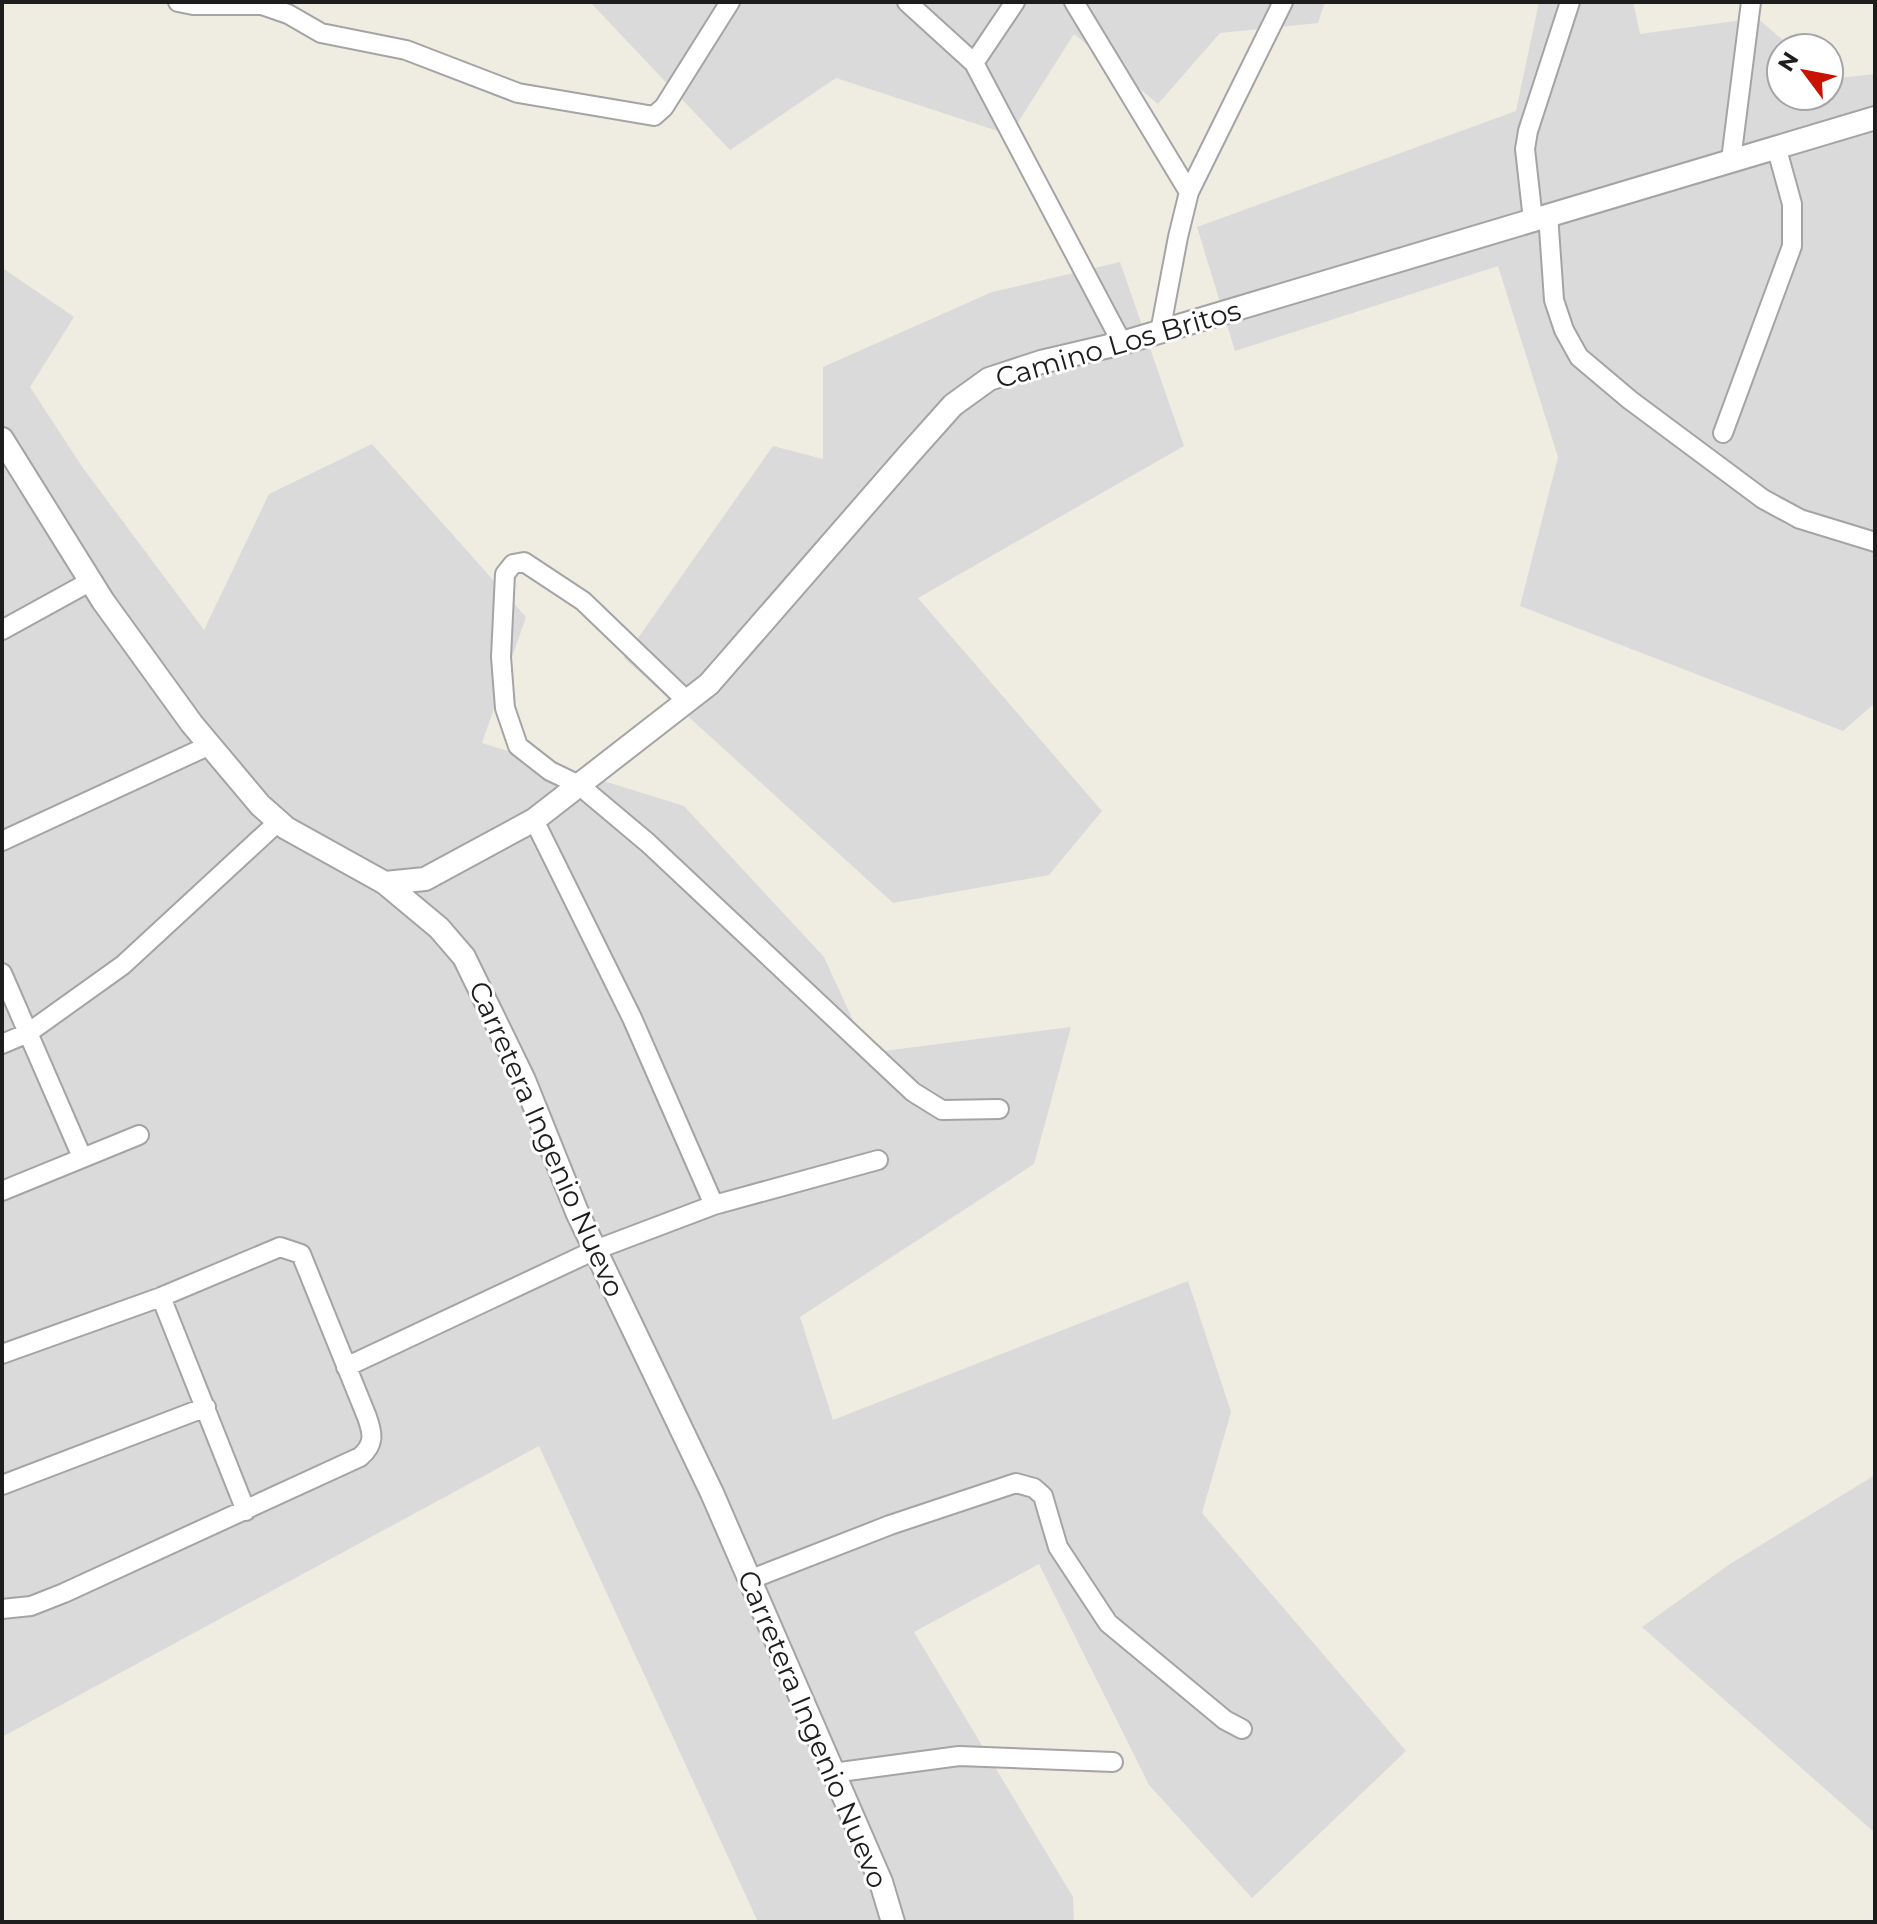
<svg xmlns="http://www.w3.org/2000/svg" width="1877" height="1924" viewBox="0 0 1877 1924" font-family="Montserrat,sans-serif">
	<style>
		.residential { fill: #dbdada }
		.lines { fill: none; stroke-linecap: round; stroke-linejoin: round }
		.minor-casing { stroke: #a4a4a4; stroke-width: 22 }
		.tertiary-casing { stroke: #a4a4a4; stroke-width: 26 }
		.minor { stroke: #fff; stroke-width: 18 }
		.tertiary { stroke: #fff; stroke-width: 22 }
		.labels { text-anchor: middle; stroke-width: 6; stroke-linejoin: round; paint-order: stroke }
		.street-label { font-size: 28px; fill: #1d1d1d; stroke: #fff }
	</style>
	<rect width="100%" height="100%" fill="#efece2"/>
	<path class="residential" d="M590 2H1325L1318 23 1220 33 1158 104 1074 34 1010 135 836 78 730 150Z
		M1539 2H1633L1640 34 1757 18 1792 48H1781V96H1829V79L1875 74V703L1843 731 1520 606 1558 457 1498 266 1235 351 1197 227 1516 111Z
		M1120 262 1184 446 918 598 1102 811 1049 875 893 903 624 658 773 446 823 459V367L992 292Z
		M4 269 74 317 30 387 83 468 204 630 269 494 372 444 526 617 482 743 684 806 824 957 868 1053 1071 1027 1034 1164 800 1317 833 1420 1188 1281 1231 1412 1202 1513 1406 1751 1252 1898 1149 1785 1039 1564 914 1632 1073 1897 1074 1922H758L539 1446 2 1737V271Z
		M1875 1475V1833L1642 1627 1730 1564Z"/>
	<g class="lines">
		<defs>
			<path id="minor" d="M178 2 193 5H262L288 14 321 33 406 50 518 93 654 116 664 107 730 2
				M907 2 974 63 1015 2
				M1074 2 1189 192
				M974 63 1122 343
				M1731 160 1751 2
				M1548 214 1554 300 1564 330 1579 357 1630 400 1763 499 1800 519 1875 542
				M1533 220 1525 149 1528 131 1570 2
				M1160 332 1178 237 1189 192 1283 2
				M1723 433 1792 246V204L1776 146
				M2 630 91 581
				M687 701 583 601 524 562 513 564 505 574 501 657 505 708 518 746 550 771 579 785 648 843 913 1092 942 1110 999 1109
				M534 820 632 1018 714 1205
				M2 841 210 745
				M2 973 82 1157
				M2 1044 28 1033 123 965 278 822
				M2 1191 139 1135
				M161 1297 246 1511
				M2 1354 161 1297 280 1247 301 1254 367 1417C373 1434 375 1444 360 1457L64 1593 31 1606 2 1609
				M346 1367 595 1250 714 1205 878 1160
				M2 1485 206 1407
				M749 1580 890 1525 1016 1483 1034 1488 1043 1496 1058 1547 1108 1623 1225 1720 1242 1729
				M833 1773 959 1756 1113 1762"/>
			<path id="tertiary" d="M2 439 103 601 192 724 260 805 286 828 385 883 439 928 464 957 524 1080 577 1212 712 1493 881 1882 893 1922
				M385 883 425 879 534 820 709 684 911 452 953 405 989 379 1041 362 1122 343 1875 118"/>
		</defs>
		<use href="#minor" class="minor-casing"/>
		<use href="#tertiary" class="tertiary-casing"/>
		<use href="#minor" class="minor"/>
		<use href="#tertiary" class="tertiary"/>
	</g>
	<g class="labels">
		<g class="street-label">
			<text transform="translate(1118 344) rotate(-16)" y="10">Camino Los Britos</text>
			<text transform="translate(547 1139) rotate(66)" y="10">Carretera Ingenio Nuevo</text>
			<text transform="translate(813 1729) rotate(67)" y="10">Carretera Ingenio Nuevo</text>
		</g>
	</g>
	<rect width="1877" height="1924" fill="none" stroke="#1d1d1d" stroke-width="8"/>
	<g transform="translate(1805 72) rotate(302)"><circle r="38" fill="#ffffff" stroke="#a5a5a5" stroke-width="2"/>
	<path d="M0-6L14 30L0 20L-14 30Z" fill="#ca1200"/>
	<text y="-12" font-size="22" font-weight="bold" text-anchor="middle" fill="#1d1d1d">N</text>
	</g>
</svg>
